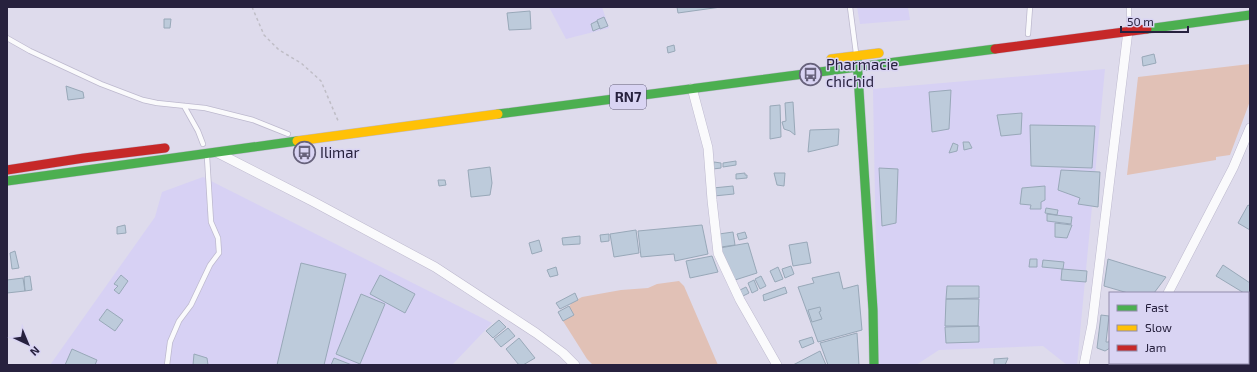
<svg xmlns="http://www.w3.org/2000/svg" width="1257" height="372" viewBox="0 0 1257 372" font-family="'Exo 2',sans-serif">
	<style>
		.built { fill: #d7d1f4 }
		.green { fill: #e1c1b6 }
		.building { fill: #bdcbdb; stroke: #98a8b8 }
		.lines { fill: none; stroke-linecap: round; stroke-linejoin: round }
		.lane-casing { stroke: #bdb9ce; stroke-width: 6 }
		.street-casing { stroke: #bdb9ce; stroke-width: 10 }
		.fast-casing { stroke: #bdb9ce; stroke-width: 10 }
		.slow-casing { stroke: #bdb9ce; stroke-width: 10 }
		.jam-casing { stroke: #bdb9ce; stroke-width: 10 }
		.path { stroke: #bfbdc6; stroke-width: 1.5; stroke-dasharray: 3 3; stroke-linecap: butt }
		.lane { stroke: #fafafc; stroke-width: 4.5 }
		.street { stroke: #fafafc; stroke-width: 9 }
		.fast { stroke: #4caf50; stroke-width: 9 }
		.slow { stroke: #ffc107; stroke-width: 9 }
		.jam { stroke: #c62828; stroke-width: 9 }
		.labels { text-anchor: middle; stroke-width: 3; stroke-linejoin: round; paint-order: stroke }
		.shield { fill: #d9d4f3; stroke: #5c5774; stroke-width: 1 }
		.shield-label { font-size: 14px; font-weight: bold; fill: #27213e }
		.poi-label { font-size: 15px; fill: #27213e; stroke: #d9d4f3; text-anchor: start }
	</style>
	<rect width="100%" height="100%" fill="#dedbec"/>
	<path class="built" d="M549 7H602L609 28 566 39Z
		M857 7H908L910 20 860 24Z
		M1105 69 1077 365H1067L1043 346 939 350 916 365H878L873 89Z
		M203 177 492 323 452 365H50L155 217 162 192Z"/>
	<path class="green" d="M1250 64V101L1230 155 1216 157V160L1127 175 1138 77Z
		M679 281 684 286 718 365H593L587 359 563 321 571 303 582 297 621 290 648 288 657 284Z"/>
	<path class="building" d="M677 7H721L678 13Z
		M530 11 531 29 509 30 507 13Z
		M604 17 608 26 600 29 597 20Z
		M164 19H171L170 28H164Z
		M597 21 600 28 593 31 591 24Z
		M674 45 675 51 668 53 667 47Z
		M1154 54 1156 63 1143 66 1142 57Z
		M66 86 83 92 84 98 68 100Z
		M951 90 949 129 932 132 929 92Z
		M793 102 795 135 790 131 784 129 782 122 786 121 785 103Z
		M780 105 781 137 770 139V106Z
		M1022 113 1021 134 1001 136 997 115Z
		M1030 125 1095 126 1092 168 1031 166Z
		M839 129 838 145 808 152 810 130Z
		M963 142H969L972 148 964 150Z
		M953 143 958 145 957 151 949 153Z
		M736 161V165L723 167V163Z
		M714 162 721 163V168L713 169Z
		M490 167 492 183 490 195 471 197 468 170Z
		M879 168 898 169 896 223 882 226Z
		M1061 170 1100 172 1098 207 1078 204 1080 198 1058 190Z
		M745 173V175H747V178L736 179V174Z
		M774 173H785L784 186 777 185Z
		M438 180H445L446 185 439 186Z
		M733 186 734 194 714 196 713 188Z
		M1045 186V200L1041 202V209H1030L1031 205 1020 204 1022 188Z
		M1248 205 1250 206V230L1238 223Z
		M1046 208 1058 210 1057 215 1045 213Z
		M1047 214 1072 217 1071 224 1047 221Z
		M1055 223 1072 225 1067 238 1055 237Z
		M125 225 126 233 117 234V227Z
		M702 225 708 254 675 261 674 254 641 257 638 231Z
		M636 230 639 253 614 257 610 234Z
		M733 232 735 245 721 247 719 234Z
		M745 232 747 238 739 240 737 234Z
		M609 234V241L601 242 600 235Z
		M580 236V244L563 245 562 238Z
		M539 240 542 251 532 254 529 243Z
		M807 242 811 263 793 266 789 245Z
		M748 243 757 273 735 280 720 248Z
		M15 251 19 268 12 269 10 253Z
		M712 256 718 272 690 278 686 261Z
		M1030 259H1037V267H1029Z
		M1108 259 1166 277 1154 293H1128L1104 286Z
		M1043 260 1064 262 1063 269 1042 267Z
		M301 263 346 274 324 365H277Z
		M1223 265 1250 283V297L1248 296V293H1244L1216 276Z
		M791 266 794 274 785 278 782 269Z
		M556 267 558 275 550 277 547 270Z
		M778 267 783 279 775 282 770 271Z
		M1062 269 1087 271 1086 282 1061 280Z
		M839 272 843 289 858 285 862 330 818 342 798 287 814 283 812 278Z
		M121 275 128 281 119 294 114 290 118 286 114 284Z
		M380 275 415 294 405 313 370 294Z
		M30 276 32 290 25 291 24 277Z
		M761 276 766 286 760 289 755 279Z
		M23 278 25 291 7 293V280Z
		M754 280 758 290 752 293 748 283Z
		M947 286H979V298L946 299Z
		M746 287 749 293 743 296 740 290Z
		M785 287 787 293 764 301 763 295Z
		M575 293 578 300 560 309 556 303Z
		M361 294 385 304 360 364 336 354Z
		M946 299H979L978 326H945Z
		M569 306 574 315 563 321 558 312Z
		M820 307 821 311 819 312 822 319 812 322 808 310Z
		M107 309 123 320 115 331 99 320Z
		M1101 315 1109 316 1106 342H1109L1110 336V348L1105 351 1097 348Z
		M499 320 506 327 493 338 486 331Z
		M979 326V342L946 343 945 327Z
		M508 328 515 336 501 347 494 339Z
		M857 333 859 365H828L820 343Z
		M812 337 814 343 802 348 799 341Z
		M519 338 535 358 523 365H519L506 349Z
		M72 349 97 360 95 365H65Z
		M820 351 826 365H793Z
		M194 354 207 358 208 365H193Z
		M334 358 352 365H331Z
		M1008 358 1005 365H994V359Z
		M1141 363H1162V365H1140Z"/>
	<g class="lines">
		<defs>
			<path id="lane" d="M850 7 856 53
				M1129 20V7
				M1028 34 1030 7
				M7 38 30 51 101 84 143 100 157 103 205 108 253 120 288 134
				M184 106 198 131 203 144
				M167 365 170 342 179 321 191 305 210 265 219 253 218 238 211 222 207 157"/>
			<path id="street" d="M692 88 708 148 712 200 718 253 740 300 752 321 777 365
				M218 153 312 201 435 267 536 333 563 353 575 365
				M1168 293 1233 168 1250 128
				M1084 365 1092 325 1128 31
				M1131 365 1132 363"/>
			<path id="fast" d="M1147 29 1250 15
				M857 59 873 310 874 365
				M498 114 995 49
				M7 181 297 141"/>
			<path id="slow" d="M831 59 879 53
				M297 141 498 114"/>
			<path id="jam" d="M995 49 1147 29
				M7 170 84 158 165 148"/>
		</defs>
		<use href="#lane" class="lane-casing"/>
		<use href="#street" class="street-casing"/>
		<use href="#fast" class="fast-casing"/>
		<use href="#slow" class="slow-casing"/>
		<use href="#jam" class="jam-casing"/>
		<path class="path" d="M252 7 264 35 279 50 301 63 321 81 339 123"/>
		<use href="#lane" class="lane"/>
		<use href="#street" class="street"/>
		<use href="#fast" class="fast"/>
		<use href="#slow" class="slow"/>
		<use href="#jam" class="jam"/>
	</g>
	<defs>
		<symbol id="bus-ring" viewBox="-11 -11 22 22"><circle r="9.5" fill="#d9d4f3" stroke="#67627b" stroke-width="1.5"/><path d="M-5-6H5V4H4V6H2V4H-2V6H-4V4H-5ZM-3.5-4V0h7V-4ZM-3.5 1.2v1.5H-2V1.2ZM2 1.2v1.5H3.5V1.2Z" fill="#67627b"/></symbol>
	</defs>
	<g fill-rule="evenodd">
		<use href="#bus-ring" x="798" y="62" width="25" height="25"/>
		<use href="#bus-ring" x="292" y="140" width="25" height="25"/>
	</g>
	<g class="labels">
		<rect class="shield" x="610" y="85" width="36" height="24" rx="3"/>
		<g class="shield-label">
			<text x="628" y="102">RN7</text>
		</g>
		<g class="poi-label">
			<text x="826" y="70">Pharmacie<tspan x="826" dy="17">chichid</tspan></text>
			<text x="320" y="158">Ilimar</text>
		</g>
	</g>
	<rect width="1257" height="372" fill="none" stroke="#27213e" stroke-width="16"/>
	<rect x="1109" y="292" width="140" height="72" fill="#d9d4f3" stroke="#928cab"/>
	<rect x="1117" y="305" width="20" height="6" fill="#4caf50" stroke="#928cab"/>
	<text x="1145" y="312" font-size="12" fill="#27213e">Fast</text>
	<rect x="1117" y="325" width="20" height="6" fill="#ffc107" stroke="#928cab"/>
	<text x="1145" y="332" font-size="12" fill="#27213e">Slow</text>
	<rect x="1117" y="345" width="20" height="6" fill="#c62828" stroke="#928cab"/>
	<text x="1145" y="352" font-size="12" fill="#27213e">Jam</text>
	<g transform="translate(28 344) rotate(136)" stroke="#d9d4f3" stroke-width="3" paint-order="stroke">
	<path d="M0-3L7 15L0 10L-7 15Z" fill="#27213e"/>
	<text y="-6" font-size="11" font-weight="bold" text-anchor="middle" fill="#27213e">N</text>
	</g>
	<path d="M1121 26v6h67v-6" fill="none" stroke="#27213e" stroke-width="2"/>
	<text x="1127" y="26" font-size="12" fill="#27213e" stroke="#d9d4f3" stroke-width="3" paint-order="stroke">50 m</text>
</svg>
